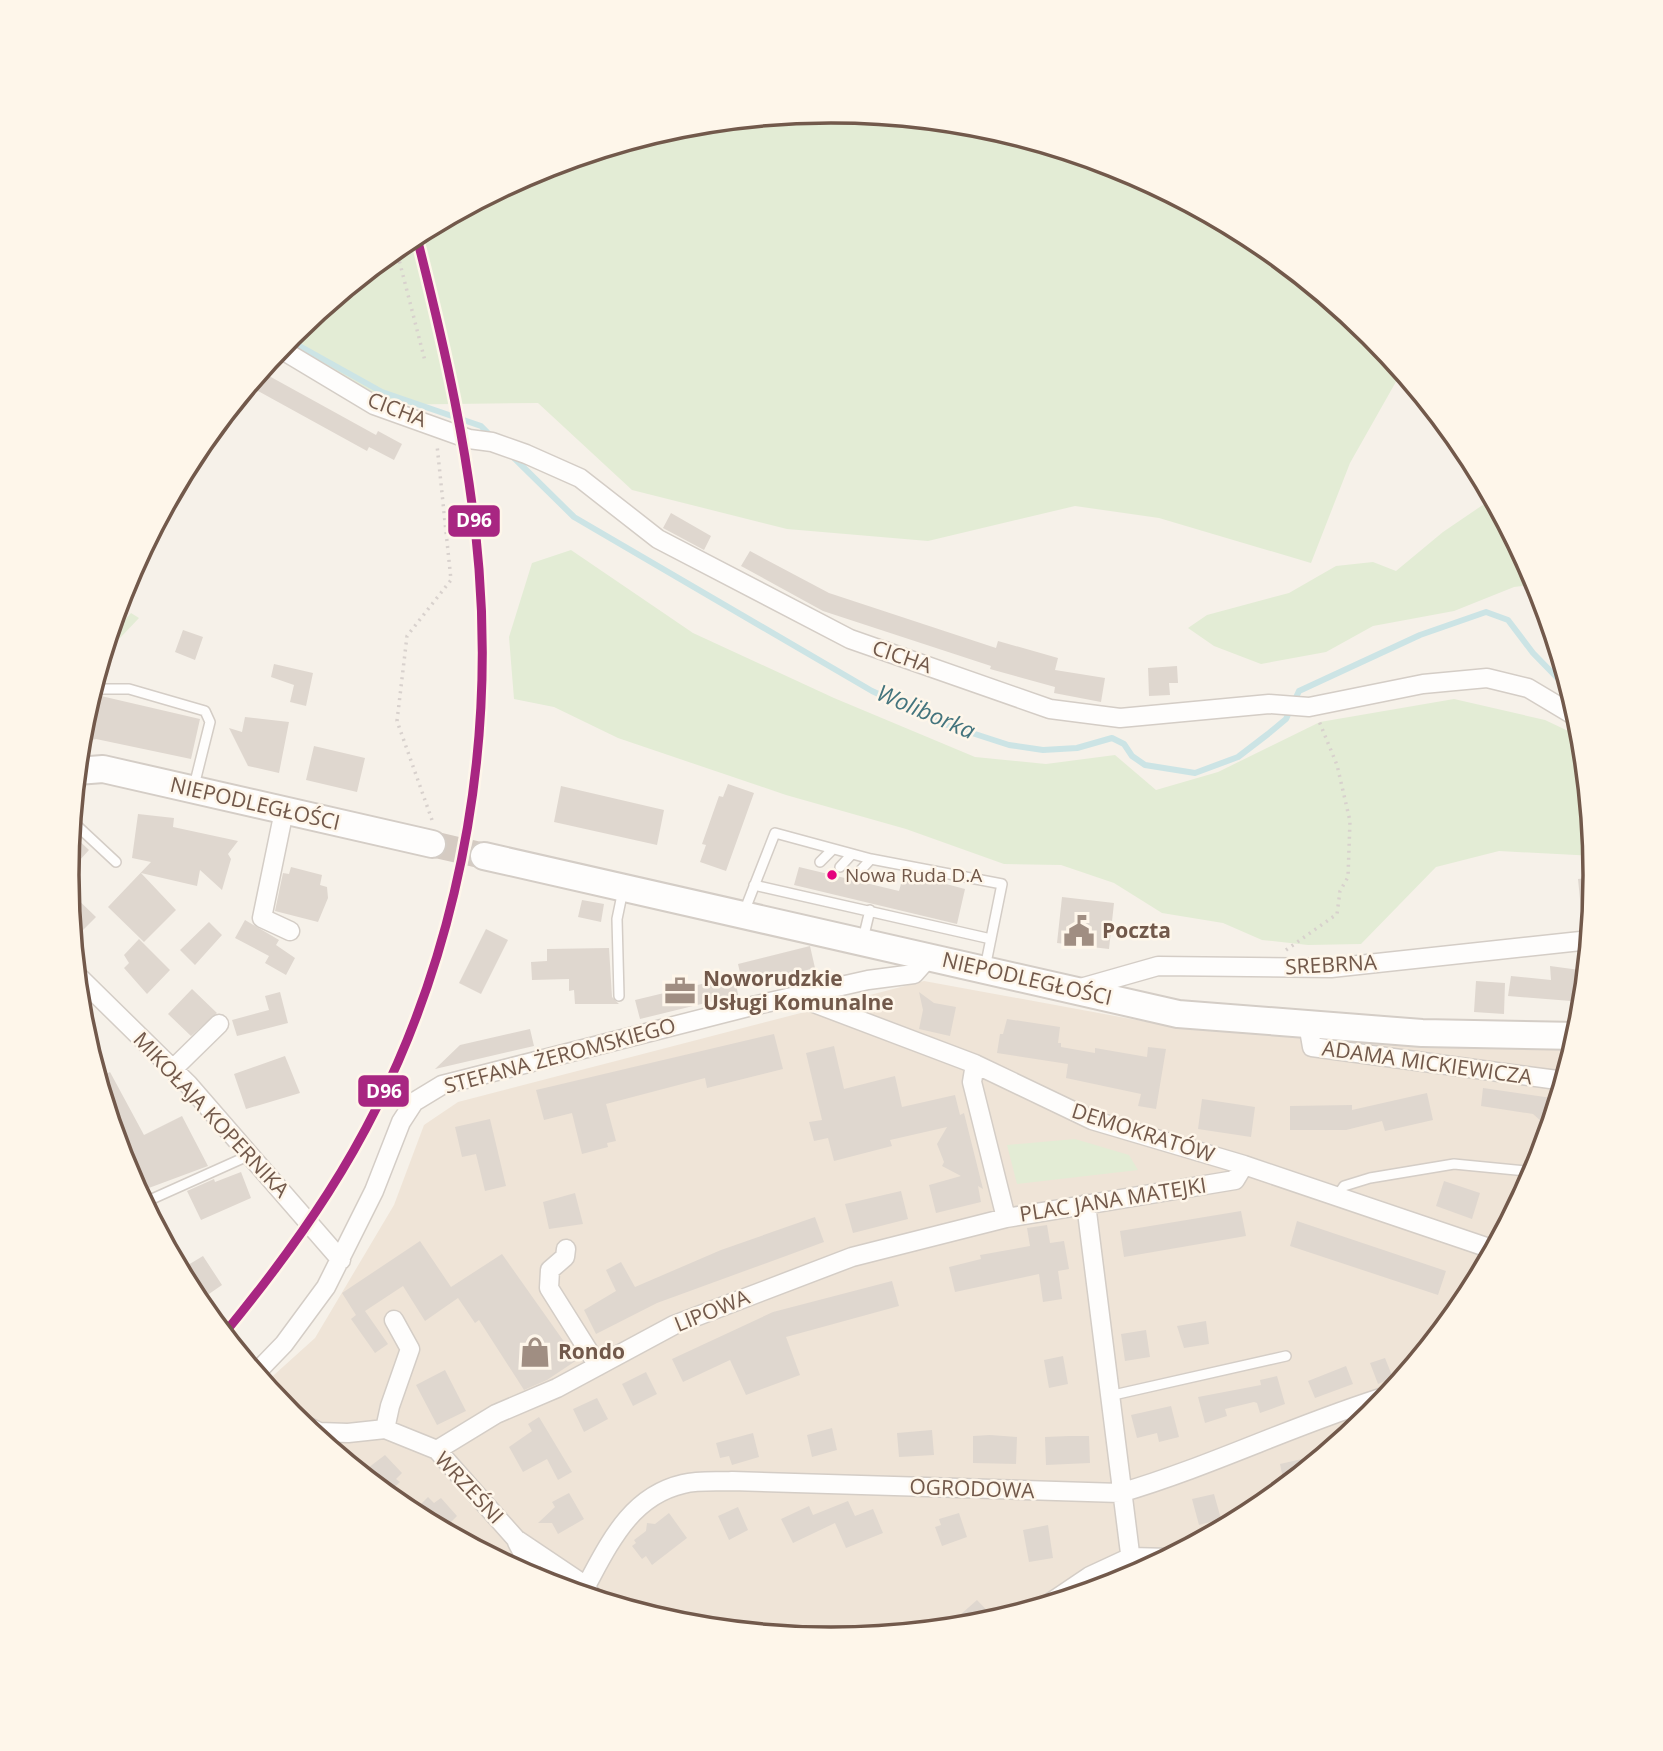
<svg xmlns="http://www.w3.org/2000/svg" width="1663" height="1751" viewBox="0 0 1663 1751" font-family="'Open Sans',sans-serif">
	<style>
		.residential { fill: #efe4d7 }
		.green { fill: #e3ecd5 }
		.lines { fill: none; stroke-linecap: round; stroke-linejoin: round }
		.stream { stroke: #cce4e5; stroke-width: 6 }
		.building { fill: #dfd7cf }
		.secondary-tunnel { stroke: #d5cbc2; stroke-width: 26; stroke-dasharray: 26 13; stroke-linecap: butt }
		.lane-casing { stroke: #d4cdc6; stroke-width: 12 }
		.street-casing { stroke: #d4cdc6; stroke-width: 21 }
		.secondary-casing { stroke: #d4cdc6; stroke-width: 30 }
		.path { stroke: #d8d1cd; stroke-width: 3.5; stroke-dasharray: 2 5; stroke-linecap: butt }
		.lane { stroke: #fefdfc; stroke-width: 9 }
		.street { stroke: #fefdfc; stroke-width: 18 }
		.secondary { stroke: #fefdfc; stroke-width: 26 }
		.rail-1-casing { stroke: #fef6ea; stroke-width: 14 }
		.rail-1 { stroke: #a82682; stroke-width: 9 }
		.bus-dot { fill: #e5007d; stroke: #fef6ea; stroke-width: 2.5 }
		.labels { text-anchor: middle; stroke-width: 5; stroke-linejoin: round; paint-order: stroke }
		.bus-label { font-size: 19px; fill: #72594b; stroke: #fef6ea; text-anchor: start }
		.street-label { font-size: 21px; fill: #72594b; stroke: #fef6ea }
		.poi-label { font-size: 21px; font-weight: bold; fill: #72594b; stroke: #fef6ea; text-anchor: start }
		.water-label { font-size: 23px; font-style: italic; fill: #43747d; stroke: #fef6ea }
		.rim { fill: none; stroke: #72594b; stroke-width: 3.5 }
		.line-badge { stroke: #fef6ea; stroke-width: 2.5 }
		.badge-label { font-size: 19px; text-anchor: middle; font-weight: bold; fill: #fff }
	</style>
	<rect width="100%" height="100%" fill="#f6f1e9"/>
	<path class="residential" d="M924 981 1164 1025 1575 1047 1538 1169 1467 1301 1372 1417 1256 1512 1124 1582 980 1626 831 1640 682 1626 538 1582 406 1511 290 1416 264 1384 315 1338 394 1205 424 1125 458 1102Z"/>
	<path class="green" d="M832 111 981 125 1125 169 1257 240 1373 335 1402 371 1350 463 1311 563 1159 518 1075 506 928 541 787 529 632 490 538 403 374 405 279 348 291 334 407 239 539 169 683 125Z
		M1493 498 1539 584 1514 587 1454 611 1373 626 1326 652 1261 664 1214 646 1188 628 1207 615 1289 593 1336 566 1373 562 1396 571 1443 532Z
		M571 550 693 633 834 698 975 757 1046 764 1115 755 1156 790 1218 772 1320 722 1454 699 1545 720 1583 738 1595 856 1499 851 1436 867 1361 944 1308 945 1262 940 1223 923 1162 913 1114 883 1061 865 1004 864 906 829 786 795 618 738 554 707 514 699 509 637 532 563Z
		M131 613 139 618 102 657 107 641Z
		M1075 1139 1129 1155 1138 1170 1017 1184 1007 1145Z"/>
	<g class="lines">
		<path class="stream" d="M287 339 382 392 481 426 493 438
			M511 455 574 517 872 691 941 723 1009 745 1043 750 1077 748 1112 738 1124 744 1132 756 1145 765 1195 773 1238 757 1268 734 1286 719 1299 691 1420 635 1486 612 1508 620 1533 653 1571 692"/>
	</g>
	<path class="building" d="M260 371 376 435 378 431 402 444 394 460 369 447 367 451 249 386Z
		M671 513 711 536 704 550 663 528Z
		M750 551 829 593 996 648 998 641 1058 658 1055 670 1105 678 1101 702 1054 693 1055 687 990 669 991 666 823 611 741 566Z
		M183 630 203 637 195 660 175 652Z
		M274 664 313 673 306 706 290 702 294 685 271 677Z
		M1177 666 1178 683H1169L1170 695 1149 696 1148 668Z
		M101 696 200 719 191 759 96 739 80 743 90 698Z
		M245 717 289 722 279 773 248 766 229 728 242 732Z
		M314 746 365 758 357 792 306 780Z
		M728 784 754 793 726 871 700 862 706 845 702 844 719 796 723 797Z
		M561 786 664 810 657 845 554 822Z
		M138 814 174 818 173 827 238 841 228 854 231 859 222 890 200 870 197 886 141 873 176 910 144 942 108 907 151 862 132 858Z
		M71 833 89 850 67 874 70 843Z
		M291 867 322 875 320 885 327 887 328 898 318 922 275 911 283 873 289 874Z
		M799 867 899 891 904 873 965 889 957 924 794 885Z
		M1596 877 1591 929H1583L1578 879Z
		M68 890 96 917 82 931 71 921Z
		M1062 897 1114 903 1109 949 1057 943Z
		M582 900 604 904 601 922 578 917Z
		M245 920 279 940 276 945 295 958 286 975 265 963 269 956 235 938Z
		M209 922 222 935 195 965 180 950Z
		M486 929 508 940 481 994 459 983Z
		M139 939 170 970 147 994 124 968 129 963 124 955Z
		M810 946 815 968 743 986 738 964Z
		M609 948 612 997 619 1004H575L574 990 569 991V979L532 980 531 962 547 961V949Z
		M1550 966 1587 971 1585 997 1572 995 1571 1001 1508 996 1511 976 1551 980Z
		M735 976 738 995 640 1019 635 1000Z
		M1476 981 1505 983 1504 1014 1474 1012Z
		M192 989 217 1013 191 1036 168 1014Z
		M280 992 288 1023 237 1036 232 1020 269 1010 265 996Z
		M919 992 934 1003 956 1007 950 1036 919 1029 923 1010Z
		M1007 1019 1060 1027 1058 1043H1061V1047L1095 1053V1048L1147 1057 1148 1047 1166 1049 1156 1109 1138 1106 1141 1094 1066 1078 1068 1064 997 1053 1000 1034H1003Z
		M530 1029 534 1046 435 1069 460 1045Z
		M774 1034 783 1069 707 1088 705 1078 606 1104 616 1141 607 1143 608 1147 582 1154 572 1113 544 1120 536 1090Z
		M834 1046 844 1089 895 1076 902 1107 955 1095 960 1115 964 1113 983 1189 978 1186 981 1202 936 1213 929 1185 961 1176 942 1166 944 1162 937 1144 947 1127 890 1140 892 1146 834 1161 828 1138 814 1141 809 1122 822 1120 806 1053Z
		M285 1056 300 1093 246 1109 234 1074Z
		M110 1072 144 1135 182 1116 208 1166 138 1192 125 1168 98 1078Z
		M1483 1088 1559 1099 1552 1122 1541 1121 1533 1114 1481 1106Z
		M1427 1093 1433 1120 1385 1131 1382 1121 1346 1130H1290V1106L1352 1105V1110Z
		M1202 1099 1255 1107 1251 1137 1198 1129Z
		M490 1119 506 1186 485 1191 476 1154 462 1157 455 1127Z
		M241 1172 251 1198 201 1220 187 1191 214 1179 215 1182Z
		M1444 1181 1480 1193 1472 1219 1436 1206Z
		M901 1191 908 1219 853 1233 845 1204Z
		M575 1193 583 1224 549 1229 543 1202Z
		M1241 1211 1246 1236 1124 1257 1120 1231Z
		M815 1217 824 1242 657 1303 596 1334 584 1310 616 1291 606 1270 621 1262 635 1287 721 1250Z
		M1297 1221 1446 1271 1438 1295 1290 1246Z
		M1047 1225 1050 1243 1064 1241 1069 1269 1058 1271 1062 1299 1043 1302 1039 1274 955 1292 949 1267 981 1259 980 1255 1030 1246 1027 1228Z
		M420 1241 451 1287 502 1254 577 1360 547 1380 524 1390 479 1320 475 1323 458 1298 425 1321 403 1286 365 1311 388 1344 375 1353 351 1319 356 1315 342 1293Z
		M203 1256 222 1285 206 1296 188 1265Z
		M892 1281 899 1306 786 1337 800 1375 746 1395 730 1360 683 1382 672 1359 773 1312Z
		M1206 1321 1209 1344 1184 1348 1177 1326Z
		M1146 1330 1150 1357 1125 1361 1121 1334Z
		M1063 1356 1068 1384 1049 1388 1044 1360Z
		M1385 1358 1393 1378 1378 1384 1370 1363Z
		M1346 1366 1353 1384 1315 1398 1308 1381Z
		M445 1370 466 1411 437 1425 416 1385Z
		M646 1372 657 1394 633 1406 622 1384Z
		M1277 1376 1285 1404 1260 1413 1257 1403 1254 1402 1225 1409 1227 1416 1205 1423 1198 1397 1261 1385 1260 1380Z
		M597 1398 608 1419 584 1432 573 1409Z
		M1171 1406 1179 1437 1159 1442 1157 1433 1137 1438 1131 1415Z
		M539 1417 572 1472 558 1480 547 1459 523 1472 509 1447 532 1431 528 1424Z
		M832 1428 837 1450 812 1457 807 1435Z
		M932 1430 934 1455 899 1457 897 1433Z
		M753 1433 759 1457 732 1465 729 1456 720 1458 716 1443Z
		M990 1435 1017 1437 1016 1464 973 1463V1436Z
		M1069 1436H1089L1090 1463 1046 1465 1045 1437Z
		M385 1455 402 1473 396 1479 400 1482 386 1495 360 1474Z
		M1302 1459 1305 1472 1285 1488 1280 1464Z
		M569 1493 584 1519 558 1534 552 1523H538L555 1507 552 1502Z
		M1214 1494 1221 1519 1199 1525 1192 1499Z
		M428 1497 434 1503 441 1498 457 1516 442 1531 411 1514Z
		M848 1501 855 1516 873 1509 883 1533 846 1548 835 1523 793 1543 781 1519 809 1506 813 1515Z
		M738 1507 748 1530 729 1540 718 1516Z
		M669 1513 687 1538 652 1565 646 1556 642 1559 632 1546 636 1543 634 1540 646 1531 647 1523 655 1524Z
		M959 1513 967 1537 942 1546 935 1527 941 1525 939 1519Z
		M1048 1525 1053 1558 1029 1562 1023 1530Z
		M977 1600 997 1621 971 1627 960 1615Z"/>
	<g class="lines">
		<path class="secondary-tunnel" d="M432 844 484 856"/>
		<defs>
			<path id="lane" d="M93 689H129L205 711 210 722 194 786
				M72 821 116 862
				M820 862 832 850
				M840 867 852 854
				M859 872 871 859
				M754 885 991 939
				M744 912 775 833 871 859 1002 884 985 968
				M863 939 870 910
				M619 996 617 919 623 890
				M1337 1196 1344 1186 1370 1178 1454 1164 1536 1172
				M143 1203 250 1155
				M1109 1396 1286 1356"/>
			<path id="street" d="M279 348 374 405 469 439 492 442 526 454 580 478 658 539 850 639 1050 709 1120 718 1269 704 1309 707 1423 684 1487 678 1528 688 1580 719
				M284 811 262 918 290 931
				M76 974 188 1084 341 1260
				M1077 989 1158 966 1331 968 1590 940
				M798 997 975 1064 1092 1120 1244 1165 1495 1250
				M1308 1024 1312 1047 1565 1081
				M975 1064 972 1082 1006 1218
				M173 1069 219 1024
				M1086 1204 1133 1577
				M566 1249 565 1257 550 1270 549 1288 598 1366
				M255 1374 284 1344 326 1287 374 1191 401 1122 414 1102 442 1085 748 1007 868 980 914 974 930 956
				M298 1422 319 1432 348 1433 385 1429 437 1450 516 1539 586 1586 593 1599
				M385 1429 390 1406 410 1349 394 1320
				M437 1450 496 1414 557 1388 674 1325 852 1257 1006 1218 1235 1180 1244 1165
				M517 1542 538 1582
				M586 1586C610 1542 631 1496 683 1484 699 1480 717 1482 732 1481L1120 1493C1212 1466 1298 1423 1390 1395
				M1044 1607 1090 1576 1131 1557 1169 1558"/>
			<path id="secondary" d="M77 771 103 769 432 844
				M484 856 1178 1014 1422 1033 1579 1036"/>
		</defs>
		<use href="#lane" class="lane-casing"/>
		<use href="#street" class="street-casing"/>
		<use href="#secondary" class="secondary-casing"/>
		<path class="path" d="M396 248 425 361
			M432 820 397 721 407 636 451 580 437 445
			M1286 950 1337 914 1340 891 1348 877 1350 821 1337 765 1319 721"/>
		<use href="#lane" class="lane"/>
		<use href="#street" class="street"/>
		<use href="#secondary" class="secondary"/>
		<defs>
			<path id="rail-1" d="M223 1335C261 1289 296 1243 328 1193 446 1009 496 785 479 569 470 456 444 344 416 234"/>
		</defs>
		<use href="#rail-1" class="rail-1-casing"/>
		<use href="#rail-1" class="rail-1"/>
	</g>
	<defs>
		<symbol id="civic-bare" viewBox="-9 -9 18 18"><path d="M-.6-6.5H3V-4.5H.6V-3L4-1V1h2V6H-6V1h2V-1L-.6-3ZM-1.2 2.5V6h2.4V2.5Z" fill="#a08e82" stroke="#fef6ea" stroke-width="2.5" paint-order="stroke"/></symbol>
		<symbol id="office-bare" viewBox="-9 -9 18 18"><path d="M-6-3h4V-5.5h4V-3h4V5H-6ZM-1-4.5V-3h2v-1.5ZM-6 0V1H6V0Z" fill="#a08e82" stroke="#fef6ea" stroke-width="2.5" paint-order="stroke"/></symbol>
		<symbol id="shop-bare" viewBox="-9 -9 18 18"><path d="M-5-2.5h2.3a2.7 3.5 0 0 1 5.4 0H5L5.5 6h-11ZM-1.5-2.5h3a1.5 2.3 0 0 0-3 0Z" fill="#a08e82" stroke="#fef6ea" stroke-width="2.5" paint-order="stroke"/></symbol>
	</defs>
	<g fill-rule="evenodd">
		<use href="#civic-bare" x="1057" y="909" width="44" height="44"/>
		<use href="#office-bare" x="658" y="969" width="44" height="44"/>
		<use href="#shop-bare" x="513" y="1330" width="44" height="44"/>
	</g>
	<circle class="bus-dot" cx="832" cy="875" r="6"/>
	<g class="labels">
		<g class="bus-label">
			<text x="845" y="882">Nowa Ruda D.A</text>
		</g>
		<g class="street-label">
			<text transform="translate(397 410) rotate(21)" y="7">CICHA</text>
			<text transform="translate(902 657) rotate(19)" y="7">CICHA</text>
			<text transform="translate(255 804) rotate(13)" y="7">NIEPODLEGŁOŚCI</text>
			<text transform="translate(1331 965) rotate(-3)" y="7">SREBRNA</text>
			<text transform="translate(1027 979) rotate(13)" y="7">NIEPODLEGŁOŚCI</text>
			<text transform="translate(560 1056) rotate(-15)" y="7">STEFANA ŻEROMSKIEGO</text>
			<text transform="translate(1427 1063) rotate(8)" y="7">ADAMA MICKIEWICZA</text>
			<text transform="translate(211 1115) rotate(47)" y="7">MIKOŁAJA KOPERNIKA</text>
			<text transform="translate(1143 1133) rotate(18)" y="7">DEMOKRATÓW</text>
			<text transform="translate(1113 1200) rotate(-9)" y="7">PLAC JANA MATEJKI</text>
			<text transform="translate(712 1311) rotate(-22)" y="7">LIPOWA</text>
			<text transform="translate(469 1488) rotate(47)" y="7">WRZEŚNI</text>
			<text transform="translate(972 1489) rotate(2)" y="7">OGRODOWA</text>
		</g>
		<g class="poi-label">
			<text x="1102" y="938">Poczta</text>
			<text x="703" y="986">Noworudzkie<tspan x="703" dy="24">Usługi Komunalne</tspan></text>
			<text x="558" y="1359">Rondo</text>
		</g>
		<g class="water-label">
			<text transform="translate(926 712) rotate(23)" y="8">Woliborka</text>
		</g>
	</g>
	<path d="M0 0H1663V1751H0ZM79 875a752 752 0 1 1 1504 0a752 752 0 1 1-1504 0Z" fill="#fef6ea" fill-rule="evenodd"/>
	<path class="rim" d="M79 875a752 752 0 1 1 1504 0a752 752 0 1 1-1504 0Z"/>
	<g class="line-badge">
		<rect x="447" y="504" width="54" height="34" rx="7" fill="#a82682"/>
		<rect x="357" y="1074" width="53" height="34" rx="7" fill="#a82682"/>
	</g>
	<g class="badge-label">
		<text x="474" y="527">D96</text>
		<text x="384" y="1098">D96</text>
	</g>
</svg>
